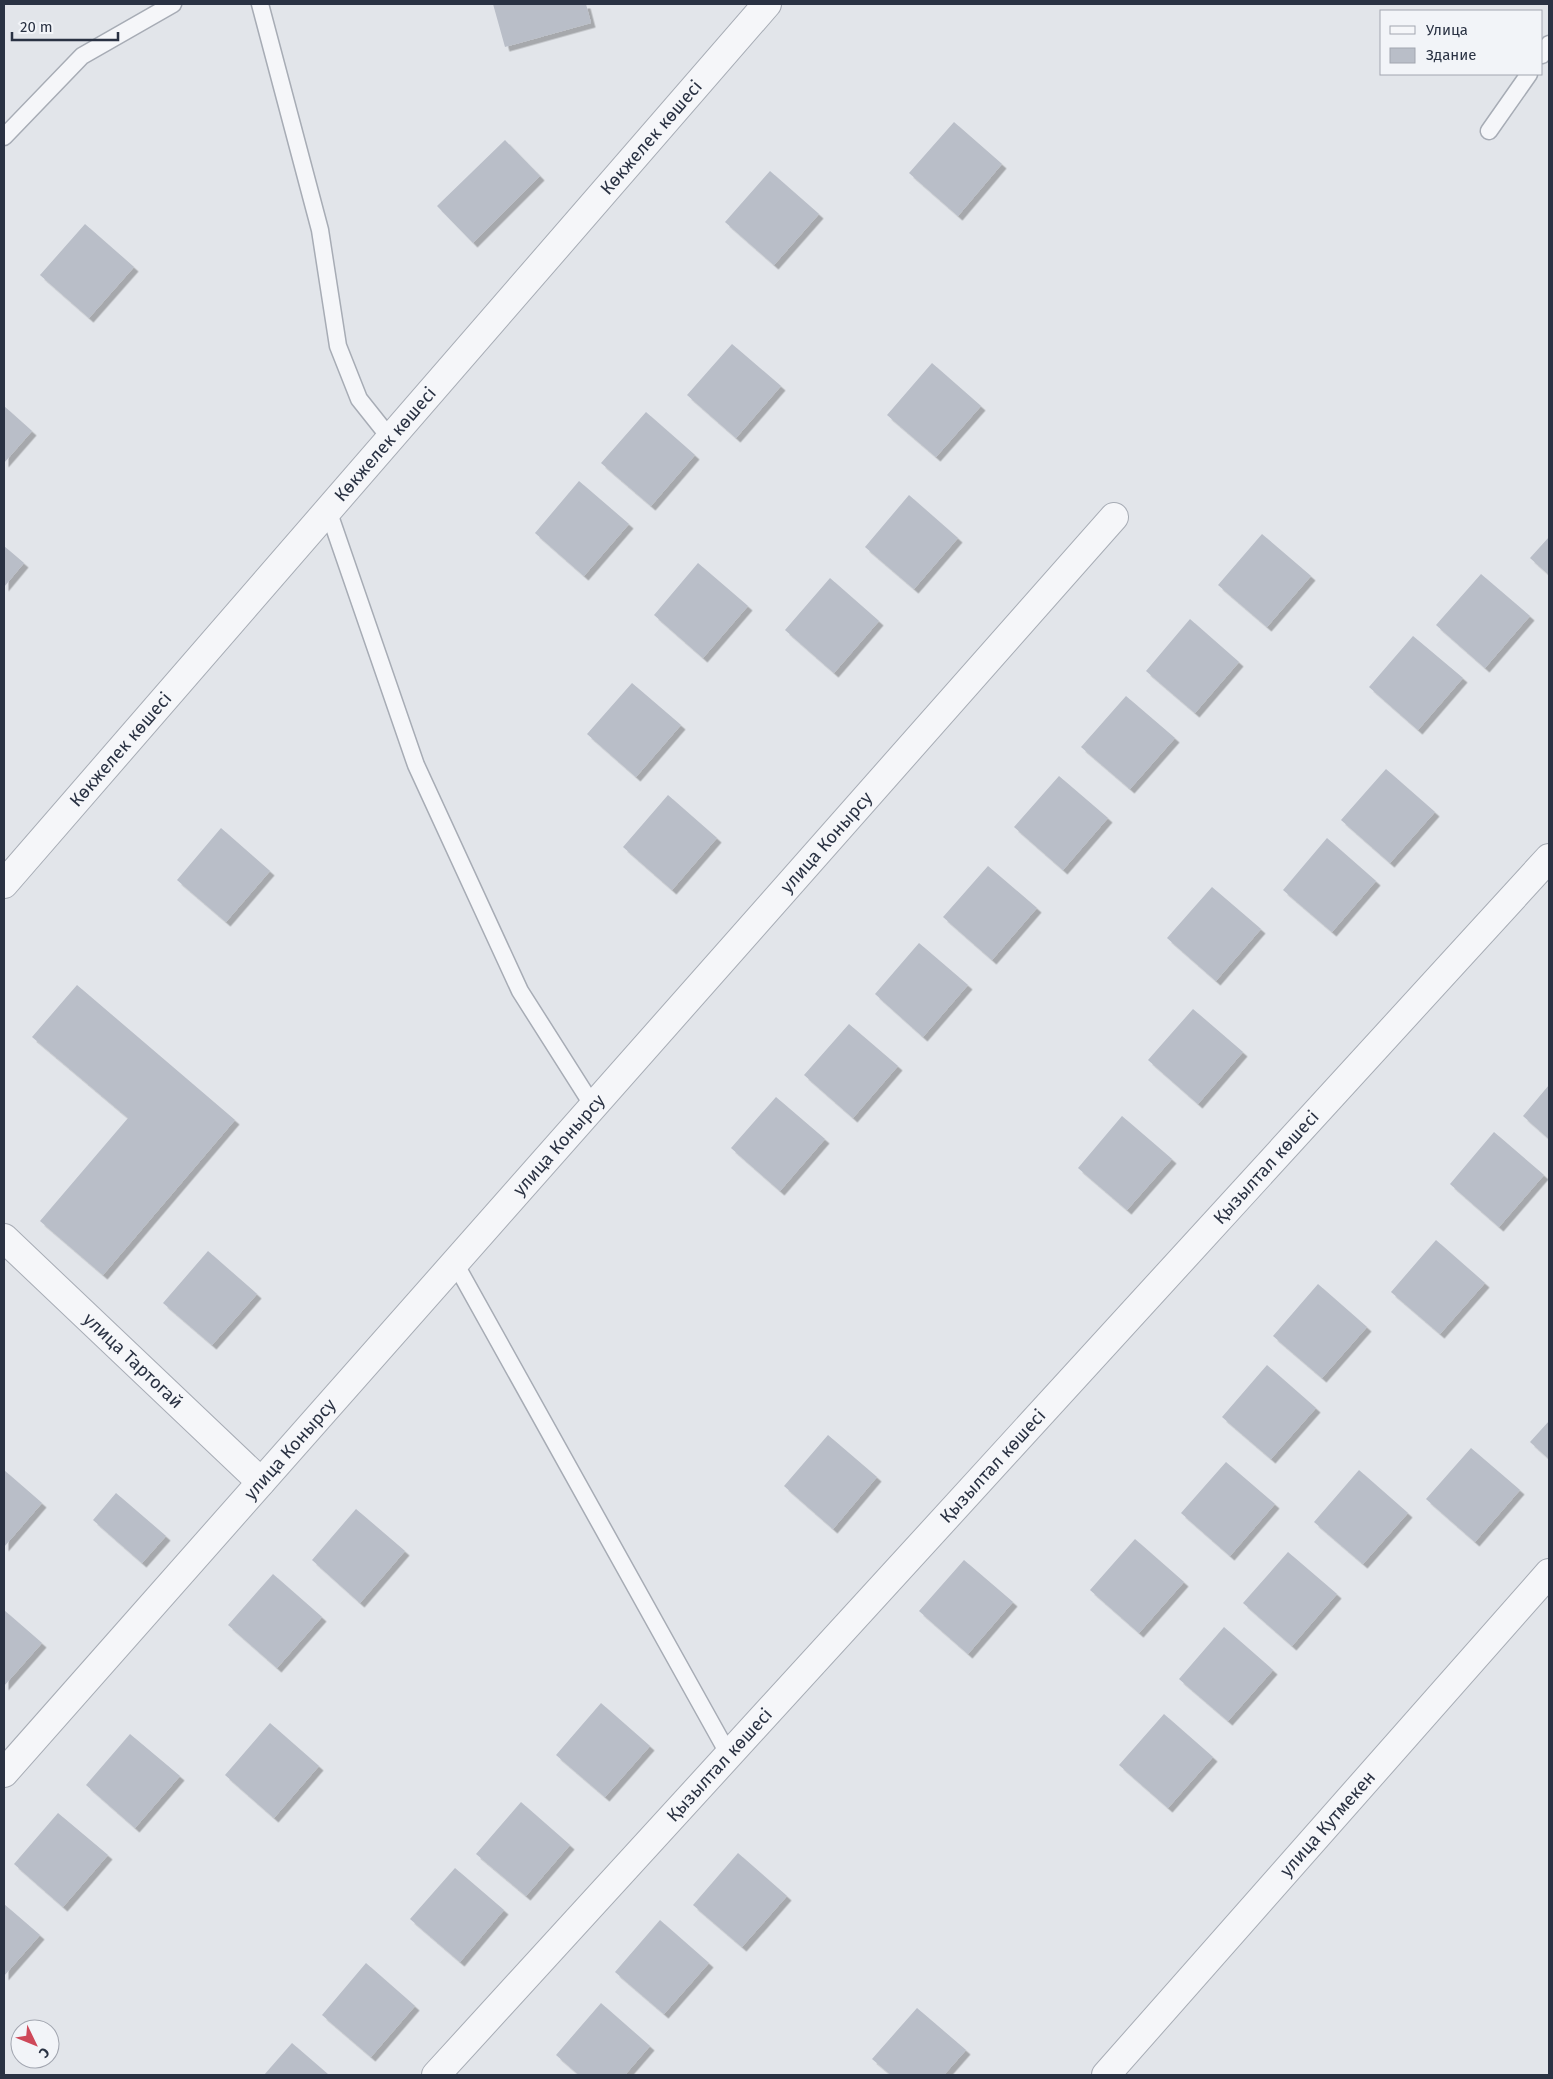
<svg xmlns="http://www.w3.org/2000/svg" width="1553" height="2079" font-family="'Fira Sans',sans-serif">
  <defs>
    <filter id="shadow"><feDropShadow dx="4.5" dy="4.5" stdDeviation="0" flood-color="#0004"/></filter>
  </defs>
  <rect width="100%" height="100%" fill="#e2e5ea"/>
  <!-- building -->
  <path fill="#b9bec8" filter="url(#shadow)" d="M 493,4 L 586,4 L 591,23 L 505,47 Z
    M 954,122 L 1002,164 L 958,216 L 909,173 Z
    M 505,140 L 540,176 L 473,243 L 437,206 Z
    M 770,171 L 819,214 L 774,265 L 725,222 Z
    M 85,224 L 134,267 L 89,318 L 40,275 Z
    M 732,344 L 781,386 L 736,438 L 687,395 Z
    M 932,363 L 981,406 L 936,457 L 887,415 Z
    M 4,406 L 32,431 L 4,463 Z
    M 646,412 L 695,455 L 651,506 L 601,463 Z
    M 579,481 L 629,524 L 584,576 L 535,533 Z
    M 909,495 L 958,538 L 914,589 L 865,547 Z
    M 1262,534 L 1311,576 L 1267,627 L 1218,585 Z
    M 1549,537 L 1549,575 L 1530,558 Z
    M 4,546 L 24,563 L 4,587 Z
    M 698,563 L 748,606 L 703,658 L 654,615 Z
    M 1481,574 L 1530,616 L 1485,668 L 1436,625 Z
    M 830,578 L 879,621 L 834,673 L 785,630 Z
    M 1190,619 L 1239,662 L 1195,713 L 1146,671 Z
    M 1413,636 L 1463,678 L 1418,730 L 1369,687 Z
    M 632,683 L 681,725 L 636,777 L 587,734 Z
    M 1126,696 L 1175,738 L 1130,789 L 1081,747 Z
    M 1386,769 L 1435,812 L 1390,863 L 1341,820 Z
    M 1059,776 L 1108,818 L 1063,870 L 1014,827 Z
    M 668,795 L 717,838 L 672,890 L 623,847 Z
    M 221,828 L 270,871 L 226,922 L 177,880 Z
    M 1327,838 L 1376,881 L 1332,932 L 1283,890 Z
    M 988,866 L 1037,908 L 992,960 L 943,917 Z
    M 1212,887 L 1261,929 L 1216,981 L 1167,938 Z
    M 919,943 L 968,985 L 923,1037 L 875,994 Z
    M 77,985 L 235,1120 L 103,1275 L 40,1221 L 128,1118 L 32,1037 Z
    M 1193,1009 L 1243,1052 L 1198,1104 L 1148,1060 Z
    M 849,1024 L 898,1066 L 853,1118 L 804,1075 Z
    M 1549,1085 L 1549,1139 L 1523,1116 Z
    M 776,1097 L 825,1139 L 780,1191 L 731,1148 Z
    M 1122,1116 L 1172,1159 L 1127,1210 L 1078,1168 Z
    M 1494,1132 L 1544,1175 L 1499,1227 L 1450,1184 Z
    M 1436,1240 L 1485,1283 L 1440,1334 L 1391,1292 Z
    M 208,1251 L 257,1294 L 212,1345 L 163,1303 Z
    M 1318,1284 L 1367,1327 L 1322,1378 L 1273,1336 Z
    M 1267,1365 L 1316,1408 L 1271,1459 L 1222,1417 Z
    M 1549,1421 L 1549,1459 L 1530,1442 Z
    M 828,1435 L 877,1477 L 833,1529 L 784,1486 Z
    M 1471,1448 L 1520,1490 L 1475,1542 L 1426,1499 Z
    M 1226,1462 L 1275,1504 L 1230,1556 L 1181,1513 Z
    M 4,1470 L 42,1503 L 4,1547 Z
    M 1359,1470 L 1408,1513 L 1363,1564 L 1314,1522 Z
    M 116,1493 L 166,1536 L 142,1563 L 93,1520 Z
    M 356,1509 L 405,1551 L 360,1603 L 312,1560 Z
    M 1135,1539 L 1184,1582 L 1139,1633 L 1090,1590 Z
    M 1288,1552 L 1337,1594 L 1292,1646 L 1243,1603 Z
    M 964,1560 L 1013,1602 L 968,1654 L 919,1611 Z
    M 273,1574 L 322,1617 L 277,1668 L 228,1625 Z
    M 4,1610 L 42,1643 L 4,1686 Z
    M 1224,1627 L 1273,1670 L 1228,1721 L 1179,1679 Z
    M 601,1703 L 650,1746 L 605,1797 L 556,1755 Z
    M 1164,1714 L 1213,1757 L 1168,1808 L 1119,1765 Z
    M 270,1723 L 319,1766 L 274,1818 L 225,1775 Z
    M 130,1734 L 180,1776 L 135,1828 L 86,1785 Z
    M 521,1802 L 570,1845 L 526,1896 L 476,1854 Z
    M 58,1813 L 108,1855 L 63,1907 L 14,1864 Z
    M 738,1853 L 787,1896 L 742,1947 L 693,1905 Z
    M 455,1868 L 504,1910 L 460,1962 L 410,1919 Z
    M 4,1904 L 40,1935 L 4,1976 Z
    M 660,1920 L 709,1963 L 664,2014 L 615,1972 Z
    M 366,1963 L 415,2006 L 371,2057 L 322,2015 Z
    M 601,2003 L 650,2046 L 625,2075 L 579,2075 L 556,2055 Z
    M 917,2008 L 966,2050 L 944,2075 L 891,2075 L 872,2059 Z
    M 292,2043 L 329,2075 L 264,2075 Z"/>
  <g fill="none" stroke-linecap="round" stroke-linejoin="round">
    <defs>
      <path id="lane" d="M 260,4 L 320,230 L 338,346 L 359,399 L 390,438
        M 1542,55 L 1549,44
        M 1489,131 L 1529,74
        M 4,137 L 82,56 L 173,4
        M 328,510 L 416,765 L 520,991 L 593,1106
        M 455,1263 L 729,1755"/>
      <g id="street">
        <path id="s1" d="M 4,884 L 767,4"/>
        <path id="s2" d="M 4,1238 L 261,1482"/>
        <path id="s3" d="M 4,1773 L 1114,517"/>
        <path id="s4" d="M 436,2075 L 1549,858"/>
        <path id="s5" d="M 1106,2075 L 1549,1573"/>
      </g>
    </defs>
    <!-- lane casing -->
    <use href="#lane" stroke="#a7acb5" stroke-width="19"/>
    <!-- street casing -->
    <use href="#street" stroke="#a7acb5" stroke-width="30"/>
    <!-- lane -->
    <use href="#lane" stroke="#f5f6f9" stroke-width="16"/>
    <!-- street -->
    <use href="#street" stroke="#f5f6f9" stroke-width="28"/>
  </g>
  <g text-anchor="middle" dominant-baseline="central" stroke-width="4.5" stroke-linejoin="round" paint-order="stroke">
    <!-- street labels -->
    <g font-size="18" fill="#2a3243" stroke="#f2f4f8">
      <text stroke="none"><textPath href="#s1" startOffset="988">Көкжелек көшесі</textPath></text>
      <text stroke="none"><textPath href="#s1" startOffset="582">Көкжелек көшесі</textPath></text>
      <text stroke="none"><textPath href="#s1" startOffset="178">Көкжелек көшесі</textPath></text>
      <text stroke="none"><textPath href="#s3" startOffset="1242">улица Конырсу</textPath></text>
      <text stroke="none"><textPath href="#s3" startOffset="838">улица Конырсу</textPath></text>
      <text stroke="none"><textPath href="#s4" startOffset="1230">Қызылтал көшесі</textPath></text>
      <text stroke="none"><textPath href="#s2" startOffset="178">улица Тартогай</textPath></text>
      <text stroke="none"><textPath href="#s3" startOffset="432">улица Конырсу</textPath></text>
      <text stroke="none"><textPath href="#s4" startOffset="825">Қызылтал көшесі</textPath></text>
      <text stroke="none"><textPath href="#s4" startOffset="420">Қызылтал көшесі</textPath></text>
      <text stroke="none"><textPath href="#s5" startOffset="335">улица Кутмекен</textPath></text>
    </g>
  </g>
  <!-- border -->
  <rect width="1553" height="2079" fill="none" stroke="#2a3243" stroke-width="10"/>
  <!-- legend -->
  <rect x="1380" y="10" width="162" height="65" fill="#f2f4f8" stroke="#a2a6b0"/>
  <rect x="1390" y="26" width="25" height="8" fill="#f5f6f9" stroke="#a2a6b0"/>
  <text x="1426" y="35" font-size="15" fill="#2a3243">Улица</text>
  <rect x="1390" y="48" width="25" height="15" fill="#b9bec8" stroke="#a2a6b0"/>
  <text x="1426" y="60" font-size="15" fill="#2a3243">Здание</text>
  <!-- north arrow -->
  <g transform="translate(35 2044) rotate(133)"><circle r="24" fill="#f2f4f8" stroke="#a2a6b0"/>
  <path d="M0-4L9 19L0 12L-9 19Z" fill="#ce4859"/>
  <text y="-8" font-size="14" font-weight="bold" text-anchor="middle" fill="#2a3243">С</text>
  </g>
  <!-- scale -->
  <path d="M12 32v8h106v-8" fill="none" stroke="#2a3243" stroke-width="2.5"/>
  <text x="20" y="32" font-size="15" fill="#2a3243" stroke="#f2f4f8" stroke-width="4" paint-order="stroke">20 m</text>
</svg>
